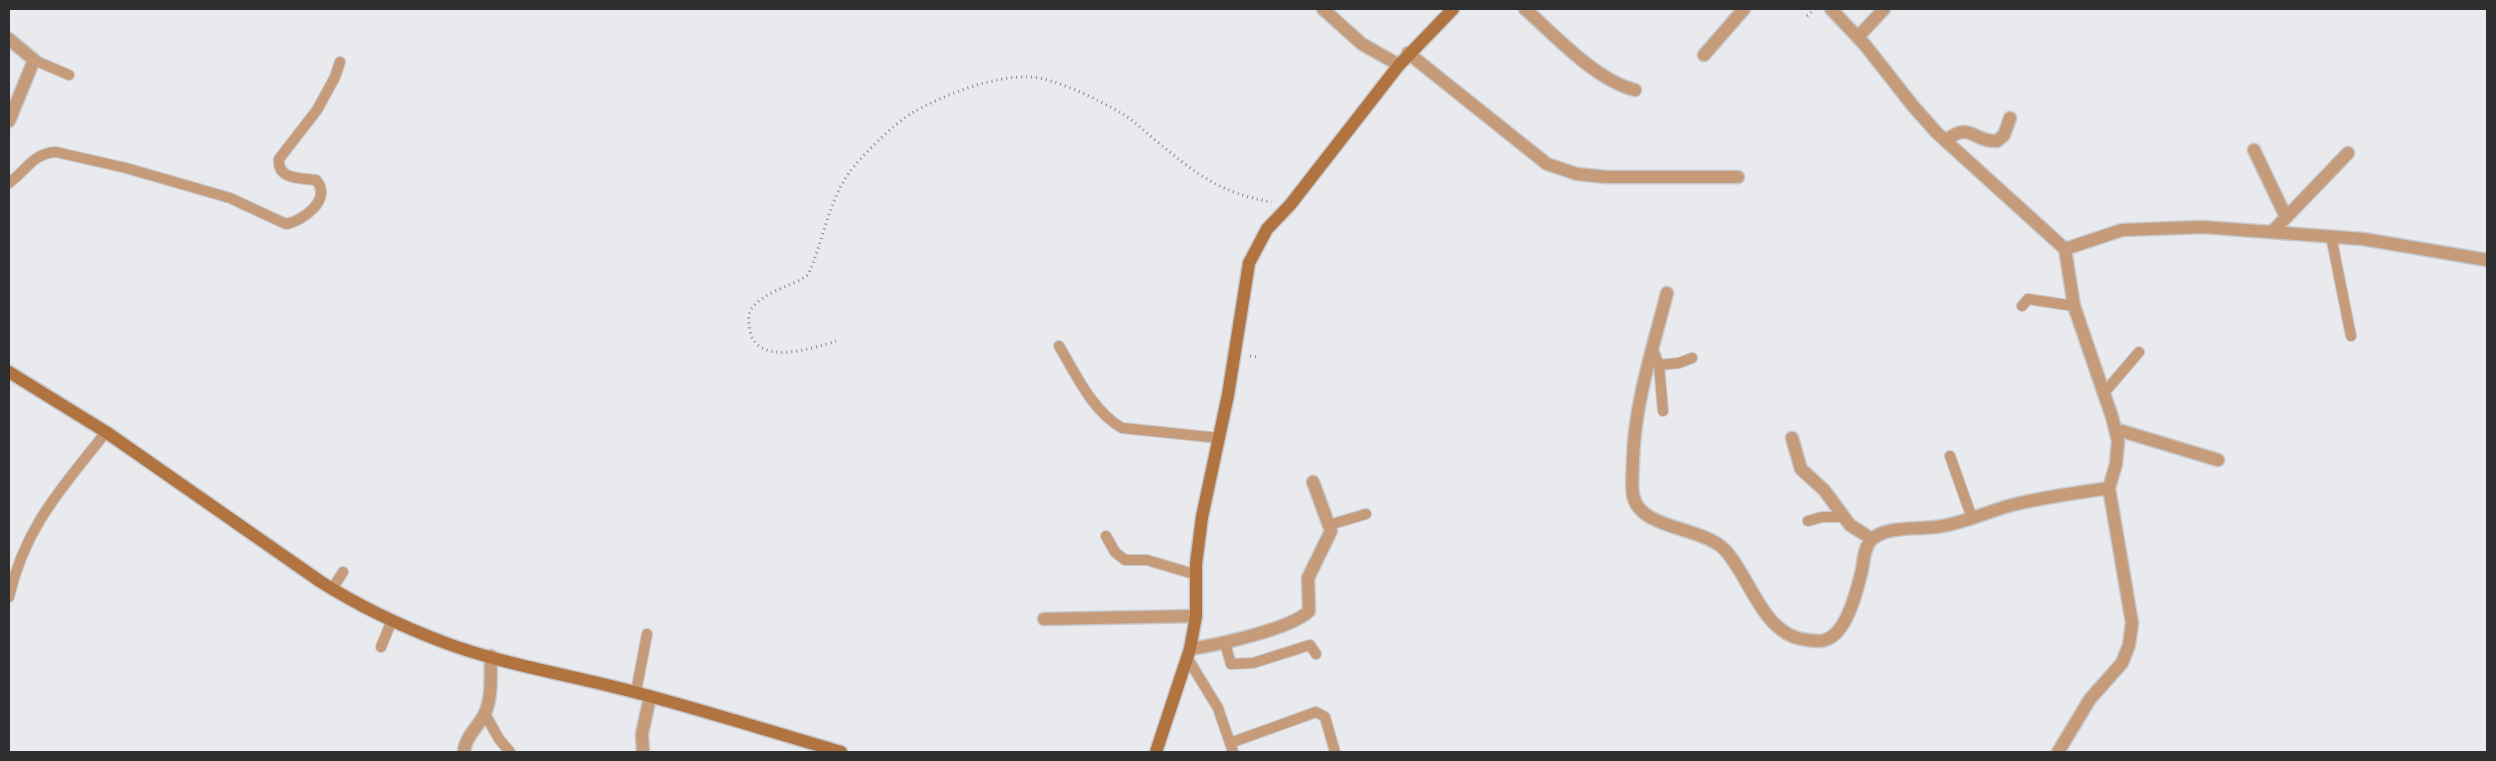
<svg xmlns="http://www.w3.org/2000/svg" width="2496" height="761" font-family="Quicksand,sans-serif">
  <rect width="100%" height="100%" fill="#e8eaee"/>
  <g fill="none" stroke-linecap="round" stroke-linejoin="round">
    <defs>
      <path id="lane" d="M 34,60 L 69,75
        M 9,183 C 26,171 33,153 56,152 L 126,168 L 230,198 L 286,224 C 303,221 333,199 316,180 C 301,178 277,180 279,159 L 317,110 L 335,77 L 340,62
        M 2331,236 L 2351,336
        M 2022,306 L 2028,299 L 2074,306
        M 1059,346 C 1076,374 1092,411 1122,428 L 1219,438
        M 1653,350 L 1659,365 L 1663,411
        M 1659,365 L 1679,363 L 1692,358
        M 2104,393 L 2139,352
        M 1950,456 L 1972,518
        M 1808,521 L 1822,517 L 1842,517
        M 1329,525 L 1366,514
        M 1106,536 L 1115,552 L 1125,560 L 1147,560 L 1197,575
        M 332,589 L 343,572
        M 9,597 C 25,526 63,487 106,432
        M 1225,643 L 1231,664 L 1253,663 L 1310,645 L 1316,654
        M 381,647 L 392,620
        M 1188,659 L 1218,708 L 1233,752
        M 636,692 L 647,634
        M 485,714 L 499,739 L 510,752
        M 1230,743 L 1316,712 L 1325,717 L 1335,752"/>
      <path id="street" d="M 1323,9 L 1362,44 L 1399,65
        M 1525,9 C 1556,36 1595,80 1635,90
        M 1831,9 L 1865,45 L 1913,106 L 1937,133 L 2065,249 L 2122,230 L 2203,227 L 2363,239 L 2487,260
        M 1858,37 L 1884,9
        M 9,39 L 34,60 L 9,121
        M 1408,53 L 1547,164 L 1577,174 L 1606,177 L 1738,177
        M 1704,55 L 1744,9
        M 1946,141 C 1969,120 1975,143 1997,141 L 2004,135 L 2010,118
        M 2254,150 L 2286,217
        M 2273,231 L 2348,153
        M 1667,293 C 1653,348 1635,402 1633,458 C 1633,470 1631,483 1633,495 C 1639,530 1702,526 1725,550 C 1751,578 1763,637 1808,640 C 1814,641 1820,642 1825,640 C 1846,634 1856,594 1861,574 C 1864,563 1863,548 1872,539 C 1887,526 1918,529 1936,527 C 1962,524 1986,512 2012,505 C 2043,497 2077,493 2109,488
        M 2115,429 L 2218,460
        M 1792,438 L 1801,469 L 1824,490 L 1850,525 L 1872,539
        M 1044,619 L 1196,616
        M 1190,649 C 1217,645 1291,629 1309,611 L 1308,578 L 1331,531 L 1313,482
        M 464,752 C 465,737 478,727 484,715 C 493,698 490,674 491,656
        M 643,752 L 642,734 L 650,697
        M 2058,752 L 2090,699 L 2122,663 L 2129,645 L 2132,623 L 2109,488 L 2116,464 L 2118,441 L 2112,417 L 2074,306 L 2065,249"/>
      <path id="secondary" d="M 9,372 L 106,432 L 321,582 C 359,606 401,626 443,642 C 504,665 571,675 634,692 C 703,710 772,732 841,752
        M 1156,752 L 1190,649 L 1196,616 L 1196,564 L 1202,517 L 1228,395 L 1249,263 L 1267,229 L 1290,205 L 1399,65 L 1453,9"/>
    </defs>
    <!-- lane casing -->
    <use href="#lane" stroke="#c6c8cc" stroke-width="12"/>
    <!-- street casing -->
    <use href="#street" stroke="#c6c8cc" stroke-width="15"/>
    <!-- secondary casing -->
    <use href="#secondary" stroke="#c6c8cc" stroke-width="15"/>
    <!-- path -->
    <path stroke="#858689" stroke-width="3" stroke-dasharray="1 4" stroke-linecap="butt" d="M 1807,16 L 1815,9
      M 836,341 C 814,348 758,367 750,331 C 749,323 747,315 752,308 C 765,291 791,287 808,275 C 823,242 828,203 849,173 C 859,158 896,122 912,113 C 943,95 994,75 1030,77 C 1055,78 1099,100 1121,113 C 1133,120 1143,130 1154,139 C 1194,172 1218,193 1272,202
      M 1250,356 L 1257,357"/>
    <!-- lane -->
    <use href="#lane" stroke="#c69b7a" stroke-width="10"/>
    <!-- street -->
    <use href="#street" stroke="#c69b7a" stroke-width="12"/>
    <!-- secondary -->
    <use href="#secondary" stroke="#b17340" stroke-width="12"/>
  </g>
  <!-- border -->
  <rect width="2496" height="761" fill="none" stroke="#2d2e30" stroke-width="20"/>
</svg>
